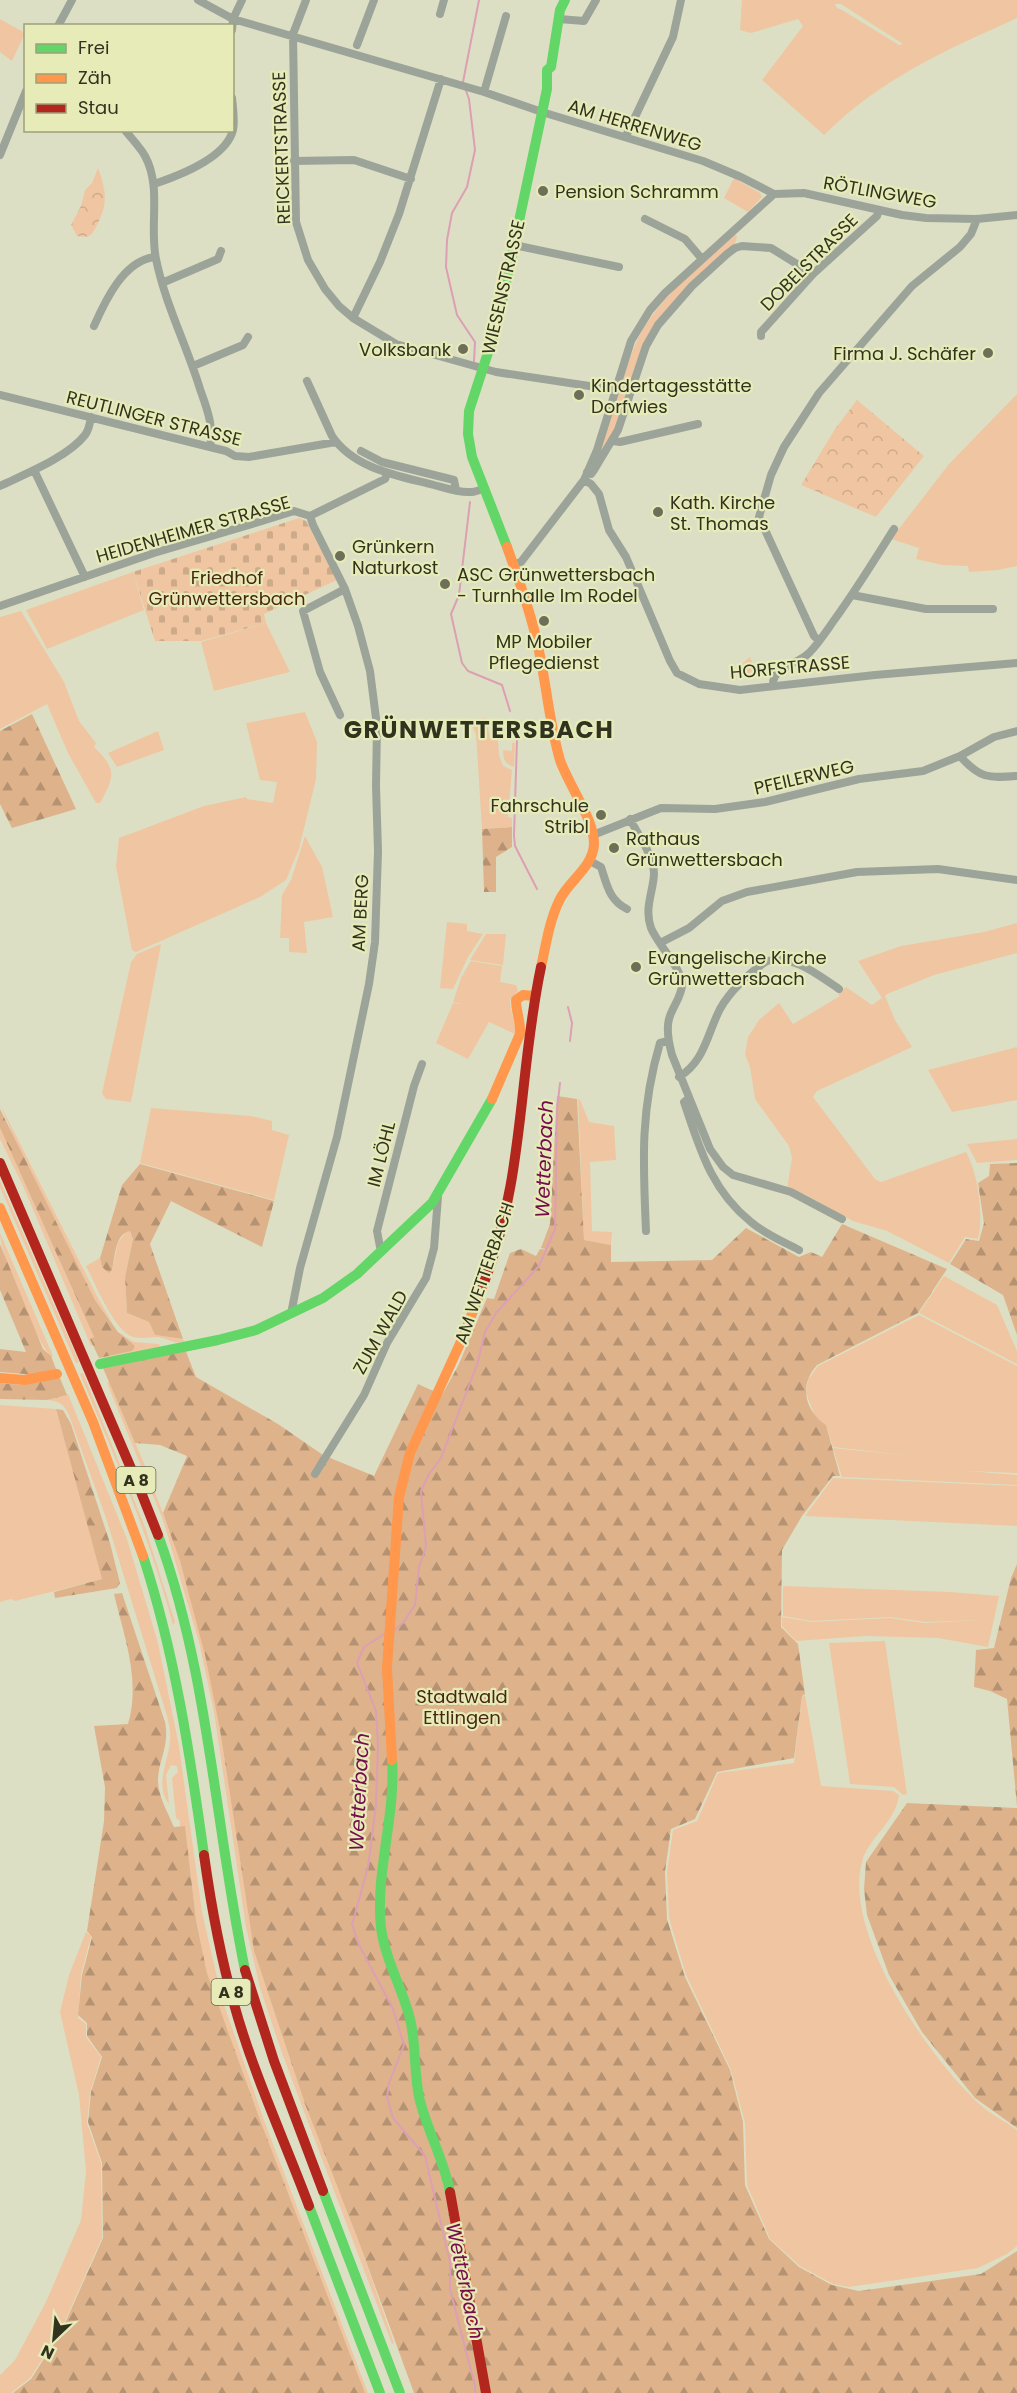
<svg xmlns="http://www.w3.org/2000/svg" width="1017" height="2393" font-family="Poppins,sans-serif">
  <defs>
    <pattern id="forest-firs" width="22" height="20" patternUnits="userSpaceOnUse" patternTransform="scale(1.5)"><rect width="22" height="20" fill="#deb38c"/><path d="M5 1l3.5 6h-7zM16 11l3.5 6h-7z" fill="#b59272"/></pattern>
    <pattern id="cemetery-stones" width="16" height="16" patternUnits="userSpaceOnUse" patternTransform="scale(1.5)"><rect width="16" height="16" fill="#efc6a1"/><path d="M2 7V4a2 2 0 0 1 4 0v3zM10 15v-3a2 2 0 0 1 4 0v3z" fill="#cdab8a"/></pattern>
    <pattern id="park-crowns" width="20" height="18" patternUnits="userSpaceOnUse" patternTransform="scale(1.5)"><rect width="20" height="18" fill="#efc6a1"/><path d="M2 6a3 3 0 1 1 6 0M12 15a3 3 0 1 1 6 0" fill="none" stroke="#cdab8a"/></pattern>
  </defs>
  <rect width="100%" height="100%" fill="#dddfc4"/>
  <!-- green -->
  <path fill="#efc6a1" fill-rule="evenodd" d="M 742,0 L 1017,0 L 1017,18 C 944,51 882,78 824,135 L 762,80 L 803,26 L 798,19 L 751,33 L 740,30 ZM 835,4 L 841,4 L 903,44 L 899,45 L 842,10 L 837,8 Z
    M 0,19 L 25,33 L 12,61 L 0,52 Z
    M 734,178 L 760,193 L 762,197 L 748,212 L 724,198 Z
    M 735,234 L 737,237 L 734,247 L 667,309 L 647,336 L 628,393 L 620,391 C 625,375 629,358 636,343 C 656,299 700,266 735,234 Z
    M 619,393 L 627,396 L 616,430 L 595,463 Z
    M 1017,394 L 1017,566 L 998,570 L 969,572 L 968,566 L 942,565 L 916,559 L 919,548 L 891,539 L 949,464 Z
    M 133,572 L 144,610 L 47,649 L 26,610 Z
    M 21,611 L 64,682 L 79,721 L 96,743 L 94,747 C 117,769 115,776 100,803 L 96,803 L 68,753 L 47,704 L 0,729 L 0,617 Z
    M 266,623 L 290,672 L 214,691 L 201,642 Z
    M 305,712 L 317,742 L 316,779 L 299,849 L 286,880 L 260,897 L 136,952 L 132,950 L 116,866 L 119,838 L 204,806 L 246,797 L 247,799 L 273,803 L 277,782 L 260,780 L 246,723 Z
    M 485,718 L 491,740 L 498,740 L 499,755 L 503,766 L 512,770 L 508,817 L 512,818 L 512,827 L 482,829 L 476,734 L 470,721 Z
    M 158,731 L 164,750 L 117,767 L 108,753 Z
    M 512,743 L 515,743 L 514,767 C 505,764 503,759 503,750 L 512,751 Z
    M 305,836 L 322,867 L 333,917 L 304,922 L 307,953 L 289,952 L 289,938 L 280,938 L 282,895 L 291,880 Z
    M 447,922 L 467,924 L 467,931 L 483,934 L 468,957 L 453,989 L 440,988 Z
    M 1017,923 L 1017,953 L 934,975 L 887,994 L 885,996 L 895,1020 L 912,1047 L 817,1091 L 813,1097 L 875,1179 L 881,1182 L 966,1152 C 978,1173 984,1216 978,1239 L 965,1237 L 949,1263 L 887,1231 L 853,1221 L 806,1195 L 787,1189 L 792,1158 L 789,1146 L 755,1099 L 750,1067 L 745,1054 L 748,1037 L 759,1020 L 779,1003 L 793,1024 L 840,996 L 838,995 L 846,987 L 872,1005 L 882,998 L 858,961 L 901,946 L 984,932 Z
    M 486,934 L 506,934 L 503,965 L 470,960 Z
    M 161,944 L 131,1102 L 106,1099 L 102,1093 L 131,962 L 137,954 Z
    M 471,961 L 502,966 L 500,982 L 516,985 L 518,991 L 510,1000 C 510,1012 516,1022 515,1034 L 489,1022 L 468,1059 L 436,1043 L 453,1003 L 462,1004 L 453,1002 L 462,975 L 466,975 L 463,974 Z
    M 1017,1047 L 1017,1100 L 952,1112 L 928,1070 Z
    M 578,1099 L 580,1100 L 589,1122 L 614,1126 L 616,1160 L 590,1162 L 592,1231 L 612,1232 L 611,1245 L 584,1240 Z
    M 0,1104 L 97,1296 L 114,1326 L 95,1300 L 18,1147 Z
    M 151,1108 L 251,1116 L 272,1121 L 272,1130 L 289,1135 L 274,1200 L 140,1163 Z
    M 0,1128 L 94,1337 L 91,1339 L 93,1345 L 91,1346 L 23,1186 L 0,1139 Z
    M 1017,1139 L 1017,1160 L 977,1163 L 967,1144 Z
    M 0,1181 L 79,1362 L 76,1363 L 0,1187 Z
    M 126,1231 L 130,1231 L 133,1239 L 125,1277 L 127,1313 L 149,1322 L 155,1335 L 183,1339 L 184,1342 C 171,1344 168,1338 157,1337 C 149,1337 141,1339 133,1337 C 114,1331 95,1283 86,1266 L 100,1258 L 102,1267 L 112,1270 L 118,1243 Z
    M 0,1233 L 53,1356 L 51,1357 C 36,1340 0,1255 0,1233 Z
    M 944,1276 L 997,1305 L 1017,1351 L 1017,1364 L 919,1313 Z
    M 919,1315 L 1017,1366 L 1017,1473 L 967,1471 L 1017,1475 L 1017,1485 L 842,1477 L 833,1448 L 912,1456 L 833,1447 L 826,1425 L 815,1416 L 806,1393 L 808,1380 L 818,1366 Z
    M 118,1332 L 134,1342 L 159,1344 L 160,1347 L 118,1357 L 99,1358 L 132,1351 L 133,1344 Z
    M 83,1373 L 145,1527 L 175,1622 L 173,1625 C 150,1538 115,1457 80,1374 Z
    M 109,1382 L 143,1461 L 175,1545 L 201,1633 L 220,1730 L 254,1951 L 305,2104 L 360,2245 L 394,2343 L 392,2344 L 283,2056 L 260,1988 L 246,1927 L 214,1712 L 199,1642 L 163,1520 L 107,1383 Z
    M 68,1394 L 127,1539 L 158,1643 L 179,1746 L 202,1912 L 222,1999 L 265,2123 L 368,2393 L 365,2393 L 262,2125 L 207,1973 L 196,1920 L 185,1827 L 180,1827 L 180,1821 L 176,1818 L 172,1778 L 178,1772 L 177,1766 L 171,1765 L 166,1775 L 169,1804 C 154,1784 169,1761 170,1740 C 171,1732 169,1724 167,1716 L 106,1518 L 69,1415 C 64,1404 59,1401 47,1400 Z
    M 0,1405 L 56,1409 L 103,1579 L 15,1601 L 11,1599 L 0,1602 Z
    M 833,1478 L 1017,1486 L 1017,1526 L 805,1516 Z
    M 783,1586 L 950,1592 L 999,1596 L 988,1647 L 938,1638 L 865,1636 L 796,1641 L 782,1626 L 782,1617 L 812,1622 L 890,1618 L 924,1623 L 985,1620 L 925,1622 L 890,1617 L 812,1621 L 783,1616 Z
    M 885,1641 L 907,1794 L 903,1795 L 894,1787 L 850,1784 L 829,1643 Z
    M 805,1695 L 821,1786 L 893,1791 L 899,1795 C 896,1822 868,1838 862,1862 C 843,1932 925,2051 973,2098 C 985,2111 1003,2120 1017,2130 L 1017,2246 L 1007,2254 L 978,2268 L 849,2287 L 833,2284 L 800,2266 L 770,2239 L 747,2185 L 745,2123 L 731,2070 L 686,1975 L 669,1918 L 667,1872 L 673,1830 L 697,1821 L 718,1773 L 794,1763 L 802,1697 Z
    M 86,1932 L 91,1936 L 81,1975 L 78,2018 L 86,2024 L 86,2037 L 101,2057 L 90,2093 L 87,2123 L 101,2163 L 102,2238 L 60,2332 L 30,2378 L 11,2393 L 0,2393 L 0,2375 L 15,2360 L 46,2302 L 81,2220 L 86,2171 L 79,2095 L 60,2012 L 69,1975 Z"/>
  <!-- forest -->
  <path fill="url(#forest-firs)" d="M 32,714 L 76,809 L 12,828 L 0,804 L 0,731 Z
    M 512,827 L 512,847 L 496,857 L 496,892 L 484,892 L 482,829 Z
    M 557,1096 L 577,1099 L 584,1240 L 611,1245 L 611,1262 L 712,1260 L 746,1228 L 799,1257 L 811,1252 L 822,1257 L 842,1224 L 947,1269 L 918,1313 L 817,1365 C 799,1385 804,1410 826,1425 L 840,1476 L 833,1476 L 802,1516 L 782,1550 L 781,1627 L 798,1644 L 805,1694 L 802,1696 L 794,1758 L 717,1772 L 695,1819 L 671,1829 L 665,1872 L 667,1919 L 685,1977 L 730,2070 L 743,2122 L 745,2185 L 769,2239 L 799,2267 L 832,2285 L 859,2291 L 981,2274 L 1017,2251 L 1017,2393 L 414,2393 L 360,2245 L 305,2104 L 254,1951 L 220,1730 L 205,1655 L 180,1561 L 163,1513 L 187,1456 L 160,1445 L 135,1443 L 103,1368 L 185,1349 L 196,1377 L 278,1424 L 323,1455 L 374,1476 L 418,1384 L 442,1395 L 458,1366 L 487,1298 L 494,1299 L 510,1253 L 521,1249 L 536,1256 L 540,1249 L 550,1250 L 541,1248 L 550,1224 Z
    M 0,1109 L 95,1300 L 118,1332 L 133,1344 L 135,1347 L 132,1351 L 99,1358 L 90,1339 L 94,1337 L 0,1128 Z
    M 1017,1163 L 1017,1335 L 1003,1295 L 950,1264 L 966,1239 L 979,1241 L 984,1223 L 978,1183 L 989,1176 L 990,1164 Z
    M 140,1164 L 274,1201 L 262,1247 L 171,1201 L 150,1244 L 183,1339 L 155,1335 L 149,1322 L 127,1313 L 125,1277 L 133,1239 L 130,1231 C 115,1233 115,1258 112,1270 L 109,1273 L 102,1267 L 100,1258 L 122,1185 Z
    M 0,1244 L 43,1349 L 51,1356 L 56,1369 L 36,1375 L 0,1372 L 0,1349 L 26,1352 L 0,1290 Z
    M 60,1378 L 67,1395 L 47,1400 L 0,1399 L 0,1383 L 22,1385 Z
    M 56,1409 L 63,1410 L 71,1424 L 110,1543 L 120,1583 L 117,1588 L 55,1598 L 54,1592 L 102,1579 Z
    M 1017,1564 L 1017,1806 L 1007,1699 L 990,1691 L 974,1687 L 976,1650 L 994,1648 L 1011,1578 Z
    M 122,1593 L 165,1722 C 170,1747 158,1759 158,1782 C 159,1798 168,1813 174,1827 L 185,1826 L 196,1920 L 207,1973 L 262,2125 L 365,2393 L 13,2393 L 31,2379 L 61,2332 L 103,2238 L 102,2163 L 88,2122 L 91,2092 L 102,2057 L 87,2036 L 87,2023 L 78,2015 L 82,1975 L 92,1937 L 87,1931 L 104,1821 L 105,1787 L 94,1726 L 128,1724 C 141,1681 124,1636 114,1594 Z
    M 907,1803 L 1017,1808 L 1017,2128 L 975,2098 L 922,2032 L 889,1975 L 867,1915 L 864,1889 L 866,1862 Z"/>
  <!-- cemetery -->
  <path fill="url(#cemetery-stones)" d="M 299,518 L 306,521 L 337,580 L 264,614 L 266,623 L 201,641 L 155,641 L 133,572 Z"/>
  <!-- park -->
  <path fill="url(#park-crowns)" d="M 98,168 C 107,192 108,205 96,227 C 91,237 88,238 77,236 L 71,225 L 81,206 L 85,190 L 92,183 Z
    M 857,400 L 924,456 L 876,517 L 801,485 L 835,429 Z
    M 750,657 L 755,669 L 750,673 L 738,674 L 734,671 Z"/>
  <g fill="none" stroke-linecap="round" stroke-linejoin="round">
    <!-- stream -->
    <path stroke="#dc9fb4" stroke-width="2" d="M 463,82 L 479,0
      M 465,88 L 469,99 L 475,150 L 467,187 L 452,213 L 447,240 L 446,267 L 457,315 L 475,342 L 474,361
      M 470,502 L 459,595 L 451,614 L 462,663 L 468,671 L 502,685 L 510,711
      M 517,739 L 514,836 L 515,846 L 537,889
      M 568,1007 L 572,1023 L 570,1041
      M 394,1630 L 403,1623 L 415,1605 L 419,1567 L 426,1547 L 421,1491 L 429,1474 L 441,1458 L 477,1365 L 485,1332 L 496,1313 L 539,1266 L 555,1229 L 557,1110 L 560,1083
      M 386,1633 L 364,1647 L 357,1663 L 376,1711 L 378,1745 L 376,1805 L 368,1867 L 352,1925 L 359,1945 L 393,2009 L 404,2045 L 389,2083 L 387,2097 L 393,2118 L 425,2156 L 450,2262 L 450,2289 L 475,2386 L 475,2393"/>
    <!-- street -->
    <path stroke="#9ca49a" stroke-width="8" d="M 198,0 L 233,19 L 484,92 L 542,112 L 703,161 L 741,177 L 774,194 L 804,193 L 902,215 L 926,218 L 977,219 L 1017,215
      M 306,0 L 293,34 L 296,222 L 308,260 L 325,289 L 339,306 L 353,318 L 396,344 L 496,372 L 616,390
      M 440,14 L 444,0
      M 559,19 L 584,21 L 596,0
      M 58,26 L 72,0
      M 232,30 L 233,19 L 242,0
      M 357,45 L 374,0
      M 484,92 L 506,16
      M 125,130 C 131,138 140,147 145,156 C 162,187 149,226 156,259 C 165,304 187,346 200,389 C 207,409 214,426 210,447
      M 626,136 L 673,37 L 681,0
      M 0,155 L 26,91
      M 294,161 L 354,160 L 411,179
      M 154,184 C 178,176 226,158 233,130 C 235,120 233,108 232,98
      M 645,219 L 685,239 L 702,259
      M 514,245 L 619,267
      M 162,283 L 218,259 L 221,251
      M 353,318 L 380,262 L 399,214 L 441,79
      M 94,326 C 105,301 124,260 155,257
      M 761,336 L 761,332 L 813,274 L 877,216 L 879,210
      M 193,366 L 243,345 L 248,337
      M 307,381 L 332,436 C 354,469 399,476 434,485 C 445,488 459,493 471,492 C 475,492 480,490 484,488
      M 0,395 L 226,451 L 235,456 L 249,457 L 336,442
      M 613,441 L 620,442 L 698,424
      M 361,451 L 382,462 L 454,480 L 456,490
      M 34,470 L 85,577
      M 587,472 L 591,474 L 594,470 L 618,430 L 646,346 L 658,325 L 692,286 L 727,254 L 735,248 L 742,246 L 771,248 L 813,274
      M 584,480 L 591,484 L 599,494 L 609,530 L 626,557 L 670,661 L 677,673 L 699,684 L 740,690 L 875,675 L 1017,663
      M 0,486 C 25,474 68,457 85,435 C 89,430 90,423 91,417
      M 514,564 L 521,562 L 584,480 L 597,450 L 631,341 L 650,310 L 665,293 L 774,194
      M 852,595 L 926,609 L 993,609
      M 0,606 L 154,553 L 262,521 L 294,511 L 310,516 L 385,479 L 387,474
      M 819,641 L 814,636 L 759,517 L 771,475 L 784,447 L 819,393 L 912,286 L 960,247 L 971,234 L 977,219
      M 773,685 C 772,667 799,664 809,653 C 819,643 827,630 835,619 C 856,590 875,559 894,529
      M 340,715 L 320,672 L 303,611 L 345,589
      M 960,756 C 980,779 989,778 1017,776
      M 630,819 C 638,835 654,856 654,874 C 653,893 644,908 651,928 C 658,945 681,967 682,984 C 682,997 672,1007 669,1019 C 666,1030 669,1044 672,1055 L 710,1149 L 723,1167 L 733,1175 L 791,1192 L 842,1219
      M 593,835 L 661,808 L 715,809 L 765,802 L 859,779 L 923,771 L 960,756 L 994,737 L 1017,731
      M 590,861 L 601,867 C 607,885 609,900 627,909
      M 660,943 L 689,928 L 722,901 L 747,892 L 857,872 L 938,869 L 1017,880
      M 679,1077 C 705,1061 707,1034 720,1009 C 730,991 750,972 767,961 C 793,954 818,975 839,989
      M 689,1098 L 684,1102 C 700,1149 711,1190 751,1222 C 765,1234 784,1242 799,1250
      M 646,1231 C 643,1163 640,1110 660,1043 L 668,1041
      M 381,1252 L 377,1231 L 414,1086 L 422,1064
      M 291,1314 L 300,1268 L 337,1137 L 369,984 L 375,942 L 378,851 L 376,786 L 377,726 L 370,671 L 358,626 L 345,589 L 313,525 L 310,516
      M 315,1474 L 364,1395 L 387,1343 L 426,1278 L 434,1248 L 438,1197"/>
    <!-- fast -->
    <path stroke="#63d668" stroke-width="10" d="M 507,547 L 472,457 L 468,434 L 469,411 L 497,325 L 547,89 L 547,70 L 551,67 L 560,10 L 565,0
      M 100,1364 L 218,1340 L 256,1330 L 323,1298 L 357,1274 L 432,1203 L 492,1099
      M 158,1535 C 209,1674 215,1826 245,1970
      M 143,1556 C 175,1654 190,1754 204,1855
      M 392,1760 C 396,1816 375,1872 381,1928 C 385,1958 401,1986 409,2015 C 417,2042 413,2073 420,2101 C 428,2132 444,2160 450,2192
      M 323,2191 L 400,2393
      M 309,2206 L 380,2393"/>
    <!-- slow -->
    <path stroke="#ff974d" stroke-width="10" d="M 507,547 C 520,583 533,619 540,656 C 547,690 550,726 560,760 C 568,784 595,821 594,844 C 593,868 568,881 559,901 C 549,922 546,945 541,967
      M 492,1099 L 520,1034 C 521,1022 516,1012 516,1000 L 523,995 L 535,996
      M 0,1208 L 93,1422 L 143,1556
      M 0,1378 L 24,1380 L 57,1374
      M 392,1760 L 387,1668 L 399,1497 L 410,1453 L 463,1337 L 483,1285"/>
    <!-- jam -->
    <path stroke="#b3261e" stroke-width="10" d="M 0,1163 L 139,1487 L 158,1535
      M 483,1285 C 525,1179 518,1075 541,967
      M 204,1855 C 211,1905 220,1955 234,2004 C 253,2073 284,2139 309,2206
      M 245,1970 L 274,2061 L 323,2191
      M 450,2192 L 486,2393"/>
  </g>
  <!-- markers -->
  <g fill="#6d6f59" stroke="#e7ebb8" stroke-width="2">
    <circle cx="543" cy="191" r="6"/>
    <circle cx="463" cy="349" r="6"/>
    <circle cx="988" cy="353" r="6"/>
    <circle cx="579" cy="395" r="6"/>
    <circle cx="658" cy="512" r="6"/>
    <circle cx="340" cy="556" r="6"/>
    <circle cx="445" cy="584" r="6"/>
    <circle cx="544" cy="621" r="6"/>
    <circle cx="601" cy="815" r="6"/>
    <circle cx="614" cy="848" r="6"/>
    <circle cx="636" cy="967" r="6"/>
  </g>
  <g text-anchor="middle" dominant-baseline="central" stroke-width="4.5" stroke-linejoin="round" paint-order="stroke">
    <!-- shield labels -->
    <g fill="#e7ebb8" stroke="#686a4d" stroke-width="1.5">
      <rect x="116.5" y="1467" width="39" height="26" rx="4.5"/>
      <rect x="211.5" y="1979" width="39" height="26" rx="4.5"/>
    </g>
    <g font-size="16" font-weight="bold" fill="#31331f">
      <text x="136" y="1480">A 8</text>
      <text x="231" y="1992">A 8</text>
    </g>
    <!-- street labels -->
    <g font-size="18" fill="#31331f" stroke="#e7ebb8">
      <text transform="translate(635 125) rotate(17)">AM HERRENWEG</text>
      <text transform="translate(281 148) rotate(-92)">REICKERTSTRASSE</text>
      <text transform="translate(880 192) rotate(10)">RÖTLINGWEG</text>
      <text transform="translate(809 262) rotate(-45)">DOBELSTRASSE</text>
      <text transform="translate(503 287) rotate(-77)">WIESENSTRASSE</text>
      <text transform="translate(154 418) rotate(14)">REUTLINGER STRASSE</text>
      <text transform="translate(193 529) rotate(-16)">HEIDENHEIMER STRASSE</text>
      <text transform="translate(790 667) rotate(-5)">HORFSTRASSE</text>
      <text transform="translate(804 777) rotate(-13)">PFEILERWEG</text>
      <text transform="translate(360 913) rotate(-87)">AM BERG</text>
      <text transform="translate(381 1154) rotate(-76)">IM LÖHL</text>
      <text transform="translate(484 1273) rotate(-71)">AM WETTERBACH</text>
      <text transform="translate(380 1332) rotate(-61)">ZUM WALD</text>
    </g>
    <!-- poi labels -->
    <g font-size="18" fill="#31331f" stroke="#e7ebb8" text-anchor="start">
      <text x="555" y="191">Pension Schramm</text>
      <text x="451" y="349" text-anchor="end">Volksbank</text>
      <text x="976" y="353" text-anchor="end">Firma J. Schäfer</text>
      <text x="591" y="385">Kindertagesstätte<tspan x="591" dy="21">Dorfwies</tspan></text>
      <text x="670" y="502">Kath. Kirche<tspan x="670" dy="21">St. Thomas</tspan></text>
      <text x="352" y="546">Grünkern<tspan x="352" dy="21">Naturkost</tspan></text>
      <text x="457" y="574">ASC Grünwettersbach<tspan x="457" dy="21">- Turnhalle Im Rodel</tspan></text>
      <text x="544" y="641" text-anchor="middle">MP Mobiler<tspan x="544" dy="21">Pflegedienst</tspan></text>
      <text x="589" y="805" text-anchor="end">Fahrschule<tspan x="589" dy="21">Stribl</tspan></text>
      <text x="626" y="838">Rathaus<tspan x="626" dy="21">Grünwettersbach</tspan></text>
      <text x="648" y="957">Evangelische Kirche<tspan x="648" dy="21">Grünwettersbach</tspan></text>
    </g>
    <!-- park labels -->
    <g font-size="18" fill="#472712" stroke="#e7ebb8">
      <text x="227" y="577">Friedhof<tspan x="227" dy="21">Grünwettersbach</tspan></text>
      <text x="462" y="1696">Stadtwald<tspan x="462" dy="21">Ettlingen</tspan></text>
    </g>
    <!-- water labels -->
    <g font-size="20" font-style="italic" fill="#750c4b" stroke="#e7ebb8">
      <text transform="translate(544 1159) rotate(-88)">Wetterbach</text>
      <text transform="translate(359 1792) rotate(-87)">Wetterbach</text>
      <text transform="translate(465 2281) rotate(78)">Wetterbach</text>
    </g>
    <!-- district labels -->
    <g font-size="24" font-weight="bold" letter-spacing="1.5" fill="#31331f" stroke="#e7ebb8">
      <text x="479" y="729">GRÜNWETTERSBACH</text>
    </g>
  </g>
  <!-- legend -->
  <rect x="24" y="24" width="210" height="108" fill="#e7ebb8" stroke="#9ea17b" stroke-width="1.5"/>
  <rect x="36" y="44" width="30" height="9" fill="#63d668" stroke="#9ea17b" stroke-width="1.5"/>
  <text x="78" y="54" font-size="18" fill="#31331f">Frei</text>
  <rect x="36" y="74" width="30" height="9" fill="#ff974d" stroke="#9ea17b" stroke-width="1.5"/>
  <text x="78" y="84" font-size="18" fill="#31331f">Zäh</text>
  <rect x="36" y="104" width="30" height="9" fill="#b3261e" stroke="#9ea17b" stroke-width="1.5"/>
  <text x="78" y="114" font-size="18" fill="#31331f">Stau</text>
  <!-- north arrow -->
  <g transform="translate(54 2339) rotate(206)" stroke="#e7ebb8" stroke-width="4.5" paint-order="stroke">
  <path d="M0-4.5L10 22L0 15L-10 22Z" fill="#31331f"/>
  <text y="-9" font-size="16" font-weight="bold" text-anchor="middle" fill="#31331f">N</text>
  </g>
</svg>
